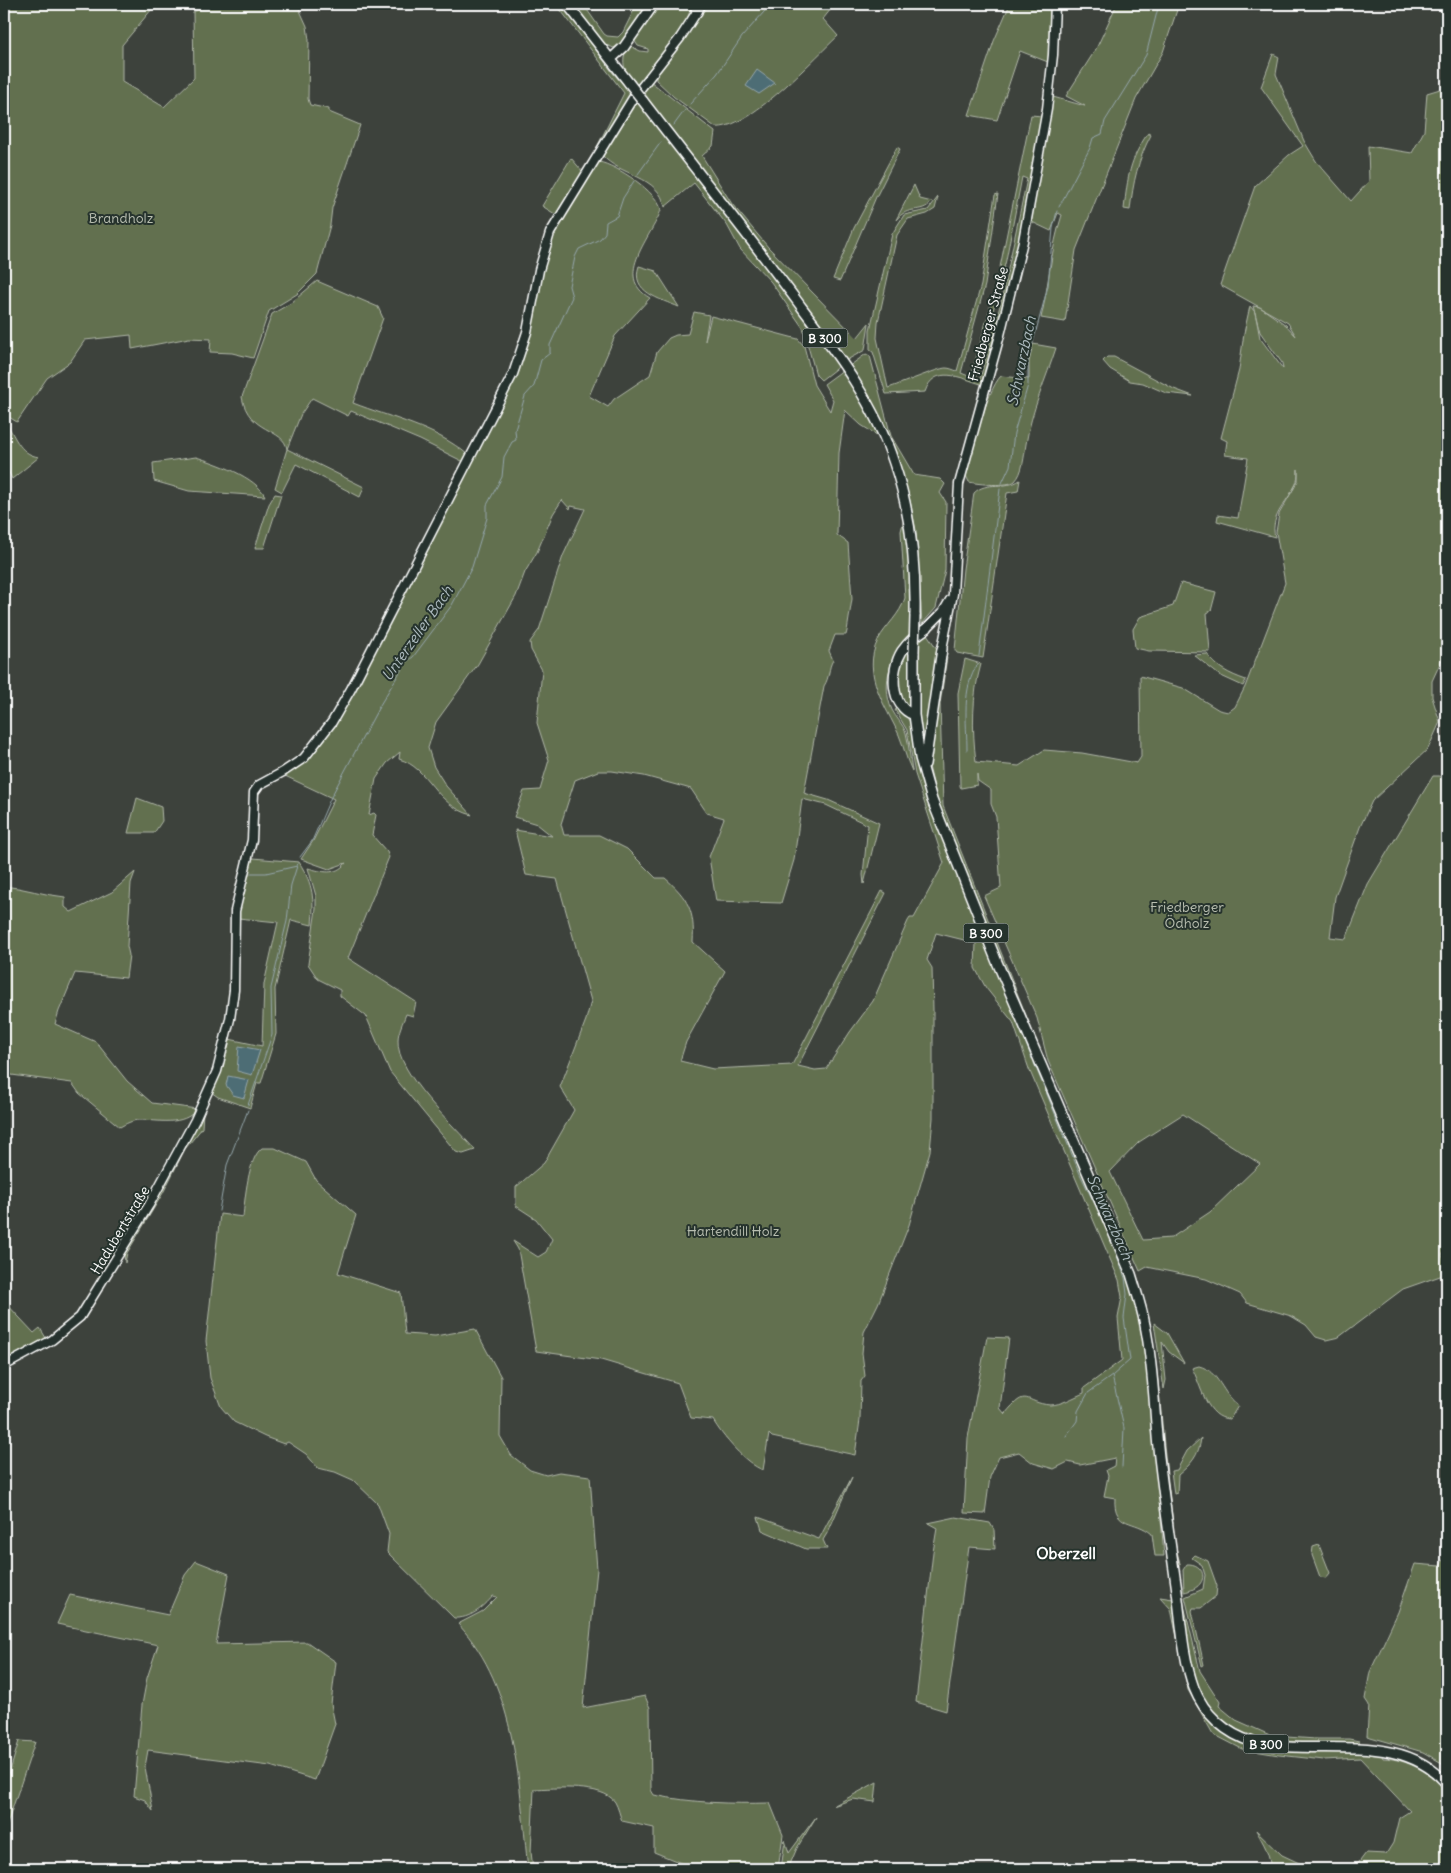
<svg xmlns="http://www.w3.org/2000/svg" width="1451" height="1873" font-family="Delius,sans-serif">
  <rect width="100%" height="100%" fill="#3d423c"/>
  <filter id="ink" filterUnits="userSpaceOnUse"><feTurbulence type="fractalNoise" baseFrequency=".02" numOctaves="2"/><feDisplacementMap in="SourceGraphic" scale="10" xChannelSelector="R" yChannelSelector="G"/><feConvolveMatrix kernelMatrix="1 2 1 2 8 2 1 2 1" color-interpolation-filters="sRGB"/></filter>
  <g filter="url(#ink)">
    <!-- green -->
    <path fill="#626f50" stroke="#b0b7a8" fill-rule="evenodd" d="M 6,4 L 146,4 L 152,9 L 122,45 L 122,82 L 164,107 L 194,78 L 193,12 L 209,4 L 297,4 L 307,26 L 309,40 L 308,99 L 310,105 L 329,109 L 329,112 L 360,125 L 332,208 L 330,225 L 317,274 L 297,294 L 269,311 L 253,358 L 232,353 L 210,352 L 211,339 L 189,338 L 132,349 L 131,335 L 85,340 L 70,362 L 47,378 L 17,422 L 4,414 L 4,9 Z
      M 556,4 L 562,4 L 613,73 L 633,95 L 597,147 L 624,93 Z
      M 571,4 L 583,4 L 604,34 L 607,36 L 618,37 L 623,32 L 637,4 L 652,4 L 631,34 L 614,48 L 603,44 Z
      M 659,4 L 691,4 L 692,6 L 685,24 L 637,88 C 626,73 618,63 629,45 L 640,51 L 648,52 L 648,49 L 638,46 L 634,40 Z
      M 707,4 L 835,4 L 823,19 L 838,36 C 813,59 748,131 715,127 L 674,97 L 656,80 L 656,77 Z
      M 1010,4 L 1050,4 L 1048,62 L 1020,51 L 997,120 L 969,115 L 994,41 Z
      M 1117,4 L 1179,4 L 1163,52 L 1136,99 L 1076,250 L 1065,322 L 1041,318 C 1049,284 1051,248 1062,215 L 1058,213 L 1051,231 L 1032,222 L 1031,219 L 1053,97 L 1085,106 L 1066,96 L 1096,49 Z
      M 1273,54 L 1279,57 L 1276,74 L 1304,141 L 1316,161 L 1351,201 L 1369,181 L 1368,146 L 1412,153 L 1424,131 L 1427,93 L 1440,89 L 1447,95 L 1447,615 L 1443,633 L 1443,657 L 1432,681 L 1432,697 L 1440,722 L 1428,749 L 1372,801 L 1360,827 L 1335,897 L 1330,937 L 1346,939 L 1368,884 L 1433,776 L 1439,776 L 1447,783 L 1447,1248 L 1442,1255 L 1447,1266 L 1443,1275 L 1403,1289 L 1339,1337 L 1326,1340 L 1316,1337 L 1306,1325 L 1291,1316 L 1247,1303 L 1240,1294 L 1206,1279 L 1147,1267 L 1140,1271 L 1048,1061 L 1037,1018 L 984,896 L 1001,888 L 996,817 L 991,804 L 991,790 L 978,781 L 977,774 L 977,785 L 961,788 L 960,786 L 958,693 L 965,659 L 981,664 C 972,696 972,729 976,762 L 1019,766 L 1044,750 L 1082,753 L 1137,763 L 1141,757 L 1140,676 L 1183,688 L 1219,710 L 1228,712 L 1235,707 L 1245,687 L 1285,583 L 1276,532 L 1279,514 L 1298,481 L 1298,469 C 1298,473 1298,478 1297,481 C 1290,501 1269,514 1275,537 L 1217,521 L 1218,515 L 1238,518 L 1248,458 L 1225,455 L 1227,441 L 1221,438 L 1239,370 L 1244,333 L 1250,306 L 1255,312 L 1260,338 L 1283,369 L 1282,363 L 1260,332 L 1253,306 L 1260,307 L 1286,325 L 1296,336 L 1288,323 L 1220,285 L 1255,186 L 1289,155 L 1303,146 L 1261,87 ZM 1183,1114 L 1260,1164 L 1210,1212 L 1171,1238 L 1143,1240 L 1110,1172 L 1139,1142 Z
      M 650,81 L 715,132 L 713,146 L 702,156 L 732,204 L 768,247 L 857,338 L 869,323 L 865,350 L 845,361 L 640,94 Z
      M 636,100 L 777,279 L 839,366 L 821,380 L 816,375 L 803,328 L 771,282 L 740,249 L 727,225 L 694,183 L 665,207 C 659,175 619,176 602,155 Z
      M 1031,115 L 1042,116 L 1015,259 L 981,384 C 961,378 934,364 925,392 L 886,394 L 873,352 L 870,350 L 870,330 L 892,234 L 904,215 L 928,210 L 938,197 L 935,209 L 927,214 L 908,219 L 897,235 L 878,322 L 877,338 L 888,388 C 899,385 938,368 946,368 C 950,368 954,370 957,371 L 981,285 L 995,195 L 998,194 L 985,285 L 961,373 L 971,377 L 997,282 ZM 1022,177 L 1027,179 L 1001,302 L 980,379 L 976,378 L 1006,260 Z
      M 1148,133 L 1151,135 C 1138,159 1133,183 1130,210 L 1124,209 C 1128,176 1129,161 1148,133 Z
      M 897,147 L 900,149 L 876,197 L 840,281 L 833,279 L 854,228 Z
      M 571,158 L 583,172 L 557,214 L 555,214 L 542,206 Z
      M 599,162 C 616,165 658,192 661,210 C 652,237 612,276 650,298 L 615,336 L 589,396 L 608,407 L 614,399 L 650,375 L 657,352 L 669,338 L 676,335 L 688,334 L 694,312 L 709,315 L 705,341 L 711,316 L 798,339 L 804,346 L 814,385 L 830,411 L 833,400 L 824,384 L 843,370 L 869,413 L 880,437 L 861,425 L 845,410 L 839,453 L 837,535 L 848,543 L 852,599 L 847,631 L 846,635 L 835,635 L 829,651 L 833,660 C 828,668 830,677 824,686 L 804,793 L 828,800 L 879,823 L 864,884 L 863,875 L 868,825 L 826,805 L 802,799 L 794,860 L 781,903 L 716,901 L 709,857 L 724,818 L 707,813 L 691,789 L 644,776 L 612,771 L 598,771 L 575,780 L 561,824 L 564,835 L 599,835 L 627,849 L 656,878 L 665,878 C 688,898 695,911 693,942 L 725,971 L 686,1042 L 680,1061 L 713,1069 L 792,1065 L 882,891 L 886,893 L 798,1066 L 815,1070 L 826,1069 L 850,1032 L 873,1001 L 908,921 L 910,918 L 914,918 L 944,863 L 915,774 L 907,730 L 895,710 L 897,709 C 916,724 911,726 915,749 L 1127,1277 L 1141,1326 L 1149,1371 L 1164,1556 L 1155,1556 L 1152,1534 C 1135,1519 1113,1528 1115,1498 L 1104,1496 L 1108,1476 L 1106,1470 L 1114,1466 L 1115,1458 L 1080,1465 L 1068,1462 L 1054,1469 L 1033,1463 L 1019,1452 L 999,1457 L 990,1477 L 985,1514 L 964,1513 L 968,1438 L 987,1337 L 1009,1338 L 1000,1408 L 1005,1414 C 1028,1386 1024,1403 1050,1405 C 1061,1405 1074,1397 1084,1393 L 1084,1388 L 1122,1360 L 1118,1318 L 1122,1297 L 1119,1280 L 1029,1069 L 1013,1022 L 986,988 L 975,968 L 976,943 L 936,933 L 927,960 L 932,968 L 933,1010 L 933,1118 L 930,1151 L 909,1225 L 878,1304 L 864,1332 L 862,1353 L 865,1376 L 861,1381 L 860,1420 L 855,1455 L 772,1437 L 769,1434 L 763,1470 C 746,1464 722,1436 713,1420 L 691,1418 L 678,1383 L 601,1360 L 536,1351 L 518,1249 L 513,1241 L 538,1257 L 546,1252 L 552,1239 L 536,1219 L 516,1206 L 516,1187 L 544,1163 L 574,1110 L 560,1087 L 586,1020 L 591,1001 L 557,879 L 526,875 L 515,830 L 552,836 L 537,824 L 514,817 L 524,791 L 540,790 L 549,760 L 537,723 L 542,670 L 531,650 L 530,642 L 539,630 L 563,556 L 585,509 L 571,506 L 570,509 L 562,500 L 553,514 L 537,552 L 525,572 L 516,596 L 478,664 L 436,722 L 428,748 L 434,767 L 446,786 L 472,815 C 433,804 430,768 399,759 L 400,752 L 387,763 L 376,779 L 369,815 L 374,813 L 376,815 L 372,835 L 387,852 L 389,857 L 348,958 L 416,1002 L 413,1016 L 406,1014 C 403,1022 398,1032 398,1040 C 396,1074 454,1125 475,1150 L 463,1154 L 456,1152 L 390,1072 L 366,1016 L 340,996 L 340,990 L 318,979 L 308,964 L 316,909 L 316,896 L 308,868 C 323,872 335,876 346,863 L 329,869 L 301,859 L 313,841 L 334,799 L 283,775 L 318,746 L 525,348 L 531,332 L 547,253 L 554,235 L 563,217 Z
      M 914,185 L 920,199 L 932,202 C 920,215 909,204 896,220 Z
      M 639,266 L 656,271 L 679,307 C 660,299 630,292 639,266 Z
      M 317,281 L 378,307 L 383,318 L 353,403 C 391,418 437,428 468,455 L 464,462 L 420,440 L 351,411 L 348,416 L 312,398 L 301,414 L 287,449 L 364,487 L 360,497 L 296,464 L 282,492 L 275,488 L 287,449 C 284,428 248,433 242,397 L 272,314 L 291,303 Z
      M 1033,344 L 1056,348 C 1046,379 1031,412 1026,444 C 1024,456 1023,473 1015,481 C 1008,487 978,484 969,482 L 966,476 C 972,453 986,391 1001,376 L 1029,379 L 1029,362 Z
      M 866,354 L 870,356 L 891,436 L 914,475 L 940,479 L 945,484 L 940,493 L 946,502 L 945,570 L 936,608 L 922,624 L 916,530 L 909,496 L 897,460 L 848,367 Z
      M 1107,357 L 1114,357 L 1174,389 L 1193,396 L 1166,393 L 1143,383 L 1130,381 L 1110,369 L 1103,361 Z
      M 4,420 C 15,434 18,454 39,457 L 12,479 L 4,462 Z
      M 196,457 C 216,463 256,477 265,496 L 189,491 L 154,481 L 153,463 Z
      M 1020,480 L 1018,491 L 1007,493 L 983,658 L 957,653 L 955,650 L 963,569 L 974,493 C 987,480 1006,490 1020,480 Z
      M 275,494 L 281,495 L 264,548 L 255,548 L 269,504 Z
      M 904,519 L 912,581 L 911,632 C 892,651 880,683 892,710 C 896,718 903,724 906,733 C 909,745 910,759 912,771 C 906,759 904,747 899,735 C 886,706 861,674 878,640 C 886,625 900,615 905,598 L 901,531 Z
      M 1181,583 L 1216,592 L 1211,611 L 1207,613 L 1210,652 L 1149,651 L 1135,648 L 1133,629 L 1140,617 L 1173,606 Z
      M 925,634 L 927,634 L 939,652 L 923,747 C 914,711 917,675 919,638 Z
      M 911,645 L 911,712 L 896,693 L 900,659 Z
      M 1207,654 C 1217,668 1229,674 1246,680 L 1243,686 L 1219,675 L 1194,655 Z
      M 944,656 L 947,657 L 940,704 L 943,806 L 1037,1043 L 1034,1039 L 940,812 L 927,758 Z
      M 137,798 L 161,807 L 162,821 L 154,833 L 128,833 Z
      M 253,858 L 299,862 C 314,886 314,898 312,925 L 291,920 L 275,989 L 276,1034 L 261,1083 L 257,1083 L 250,1108 L 218,1097 L 211,1092 L 229,1039 L 262,1046 L 264,984 L 278,922 L 238,918 L 244,885 Z
      M 135,872 L 131,883 L 127,946 L 129,955 L 126,978 L 75,973 L 59,1011 L 55,1024 L 96,1042 L 127,1081 L 152,1103 L 197,1109 C 183,1127 158,1120 139,1120 C 133,1120 125,1124 120,1127 L 79,1093 L 72,1083 L 4,1074 L 4,886 C 25,888 44,895 65,897 L 65,907 L 71,912 L 112,892 Z
      M 209,1097 L 203,1112 L 202,1128 L 185,1149 L 163,1193 L 127,1253 L 125,1263 L 124,1254 Z
      M 262,1148 L 275,1148 L 306,1162 L 316,1180 L 356,1215 L 338,1273 L 401,1293 L 405,1334 L 435,1336 L 475,1329 L 501,1377 L 500,1436 L 511,1455 L 530,1470 L 546,1475 L 559,1472 L 590,1476 L 597,1569 L 583,1708 L 645,1696 L 650,1708 L 651,1790 L 654,1795 C 692,1803 731,1804 770,1803 L 783,1835 L 778,1869 L 690,1869 L 691,1867 L 654,1852 L 654,1828 L 622,1821 C 620,1816 618,1807 615,1802 C 603,1784 554,1788 534,1789 L 531,1852 L 533,1869 L 528,1869 C 519,1787 518,1688 458,1624 L 483,1611 L 497,1597 L 493,1596 C 483,1608 470,1619 454,1618 L 387,1552 L 389,1534 L 378,1504 L 353,1480 L 335,1472 L 318,1468 L 306,1454 L 288,1442 L 284,1444 L 265,1437 L 234,1422 L 221,1407 L 210,1378 L 206,1341 L 220,1214 L 243,1217 C 245,1199 248,1158 262,1148 Z
      M 1125,1252 L 1127,1252 C 1154,1314 1158,1379 1164,1445 C 1167,1478 1172,1511 1175,1543 L 1180,1564 L 1174,1544 L 1156,1378 Z
      M 4,1301 L 34,1333 L 40,1328 L 46,1338 L 4,1362 Z
      M 1154,1323 L 1167,1333 L 1184,1363 L 1169,1352 L 1162,1342 L 1166,1380 L 1164,1389 Z
      M 1199,1366 C 1219,1371 1222,1394 1238,1406 L 1230,1419 C 1206,1419 1201,1384 1192,1368 Z
      M 1201,1438 C 1199,1456 1191,1464 1178,1475 L 1177,1493 L 1174,1494 L 1171,1471 L 1177,1470 L 1187,1451 Z
      M 852,1477 L 829,1530 L 823,1540 L 827,1549 L 806,1549 L 762,1530 L 758,1517 L 819,1539 Z
      M 956,1517 L 990,1523 L 994,1530 L 995,1549 L 969,1547 L 946,1711 L 916,1702 L 933,1552 L 937,1528 L 928,1523 Z
      M 1319,1545 L 1330,1573 L 1326,1578 L 1320,1577 L 1312,1555 L 1313,1547 Z
      M 1447,1553 L 1447,1766 L 1423,1752 L 1367,1736 L 1369,1705 L 1365,1699 L 1370,1672 L 1398,1612 L 1415,1564 L 1440,1566 Z
      M 1195,1555 L 1208,1561 L 1217,1586 L 1216,1596 L 1201,1608 L 1193,1608 L 1192,1611 L 1204,1665 L 1202,1666 L 1185,1597 L 1203,1589 L 1205,1575 L 1202,1565 L 1192,1558 Z
      M 196,1561 L 229,1574 L 216,1644 L 307,1642 L 336,1662 L 331,1704 L 335,1724 L 315,1780 L 270,1766 L 148,1750 L 145,1767 L 153,1811 L 145,1800 L 134,1796 L 142,1705 L 147,1678 L 158,1645 L 57,1624 L 70,1595 L 168,1615 L 185,1575 Z
      M 1187,1564 C 1206,1563 1211,1587 1184,1592 L 1183,1570 Z
      M 1160,1597 L 1173,1599 C 1179,1634 1188,1699 1213,1725 C 1223,1735 1236,1740 1250,1744 L 1381,1754 L 1383,1758 C 1407,1759 1432,1773 1447,1792 L 1447,1869 L 1354,1869 L 1366,1853 L 1386,1854 L 1393,1843 L 1399,1818 L 1410,1811 L 1360,1758 L 1324,1760 L 1279,1755 L 1242,1749 L 1213,1734 L 1188,1690 L 1171,1609 Z
      M 1183,1601 L 1200,1671 L 1220,1702 L 1219,1706 L 1236,1720 L 1272,1736 L 1316,1739 L 1349,1739 L 1359,1741 L 1355,1744 C 1284,1742 1215,1754 1192,1669 C 1186,1647 1185,1623 1183,1601 Z
      M 19,1741 L 35,1742 L 4,1833 L 4,1791 Z
      M 877,1782 L 875,1802 L 853,1799 L 833,1806 Z
      M 816,1817 L 797,1848 L 788,1869 L 781,1869 L 785,1840 L 789,1853 Z
      M 1256,1830 L 1282,1855 L 1312,1869 L 1270,1869 C 1271,1854 1263,1843 1256,1830 Z"/>
    <!-- water -->
    <path fill="#4e6d75" stroke="#95a7ac" d="M 757,70 L 775,83 L 759,94 L 746,86 Z
      M 239,1046 L 260,1050 L 252,1075 L 237,1071 Z
      M 228,1076 L 249,1080 L 244,1098 L 233,1095 L 226,1085 Z"/>
    <g fill="none" stroke-linecap="round" stroke-linejoin="round">
      <!-- stream -->
      <path stroke="#95a7ac" stroke-width="1" d="M 4,6 L 5,4
        M 690,104 L 717,74 L 742,37 L 771,4
        M 674,125 L 685,110
        M 638,174 L 661,142
        M 1059,207 L 1090,148 L 1093,138 L 1102,134 L 1105,121 L 1146,55 L 1159,4
        M 1002,483 L 1010,466 L 1014,433 L 1028,385 L 1028,361 L 1048,286 L 1053,228 L 1057,211
        M 979,656 L 1000,489
        M 967,750 C 967,722 961,688 978,664
        M 300,857 L 312,841 L 331,797 L 380,705 L 406,662 L 413,657 L 452,605 L 472,567 L 487,518 L 487,505 L 502,477 L 504,457 L 512,442 L 516,440 L 515,430 L 525,396 L 534,386 L 541,360 L 550,353 L 550,345 L 572,297 L 569,286 L 575,257 L 579,249 L 600,239 L 605,233 L 606,222 L 617,216 L 623,198 L 634,181
        M 251,873 L 266,873 L 297,866
        M 1009,1001 L 1032,1059
        M 1034,1063 L 1080,1174 L 1105,1225
        M 248,1105 L 272,1035 L 271,988 L 287,921 L 291,885 L 298,863
        M 219,1211 L 227,1165 L 248,1110
        M 1108,1231 L 1125,1278 L 1127,1294 L 1124,1318 L 1130,1360 L 1112,1376 L 1124,1428 L 1122,1467
        M 1066,1436 L 1077,1421 L 1078,1411 L 1088,1393 L 1112,1376"/>
      <defs>
        <path id="secondary" d="M 927,628 L 943,612 L 950,600
          M 942,649 L 953,594 L 959,484 L 1000,335 L 1023,241 L 1047,109 L 1053,55 L 1055,4
          M 4,1366 L 52,1340 L 80,1317 L 149,1205 L 195,1120 L 217,1071 L 230,1019 L 234,990 L 235,911 L 252,840 L 254,792 L 259,785 L 283,772 L 304,758 L 332,722 L 351,689 L 513,374 L 527,332 L 539,270 L 550,233 L 633,98 L 680,38 L 702,4"/>
        <path id="primary" d="M 567,4 L 629,83
          M 695,4 L 697,12
          M 611,59 L 624,47 L 654,4
          M 643,101 C 695,169 749,236 800,305 C 837,354 875,404 894,463 C 911,513 916,564 915,616
          M 914,652 L 914,715 L 920,758 L 932,800 L 997,962 L 1131,1274 C 1136,1291 1142,1308 1145,1325 C 1154,1368 1154,1413 1159,1457 C 1164,1499 1170,1542 1176,1584 C 1181,1618 1182,1656 1194,1688 C 1204,1714 1226,1734 1253,1742 C 1315,1758 1400,1728 1447,1784
          M 914,715 C 890,707 890,670 902,651 C 908,642 918,634 927,628
          M 925,764 L 942,649"/>
      </defs>
      <!-- secondary casing -->
      <use href="#secondary" stroke="#fff" stroke-width="11"/>
      <!-- primary casing -->
      <use href="#primary" stroke="#fff" stroke-width="12"/>
      <!-- secondary -->
      <use href="#secondary" stroke="#26332d" stroke-width="8"/>
      <!-- primary -->
      <use href="#primary" stroke="#26332d" stroke-width="9"/>
      <defs>
        <path id="primary-bridge" d="M 629,83 L 643,101
          M 914,652 L 915,616"/>
      </defs>
      <!-- primary-bridge casing -->
      <use href="#primary-bridge" stroke="#fff" stroke-width="12" stroke-linecap="butt"/>
      <!-- primary-bridge -->
      <use href="#primary-bridge" stroke="#26332d" stroke-width="9"/>
    </g>
  </g>
  <g text-anchor="middle" dominant-baseline="central" stroke-width="4" stroke-linejoin="round" paint-order="stroke">
    <!-- shield labels -->
    <g fill="#26332d" stroke="#bec2c0" stroke-width="1">
      <rect x="802.5" y="328.5" width="45" height="19" rx="4"/>
      <rect x="963.5" y="923.5" width="45" height="19" rx="4"/>
      <rect x="1243.5" y="1734.5" width="45" height="19" rx="4"/>
    </g>
    <g font-size="12" font-weight="bold" fill="#fff">
      <text x="825" y="338">B 300</text>
      <text x="986" y="933">B 300</text>
      <text x="1266" y="1744">B 300</text>
    </g>
    <!-- park labels -->
    <g font-size="14" fill="#b8beb0" stroke="#26332d">
      <text x="121" y="218">Brandholz</text>
      <text x="1187" y="907">Friedberger<tspan x="1187" dy="16">Ödholz</tspan></text>
      <text x="733" y="1231">Hartendill Holz</text>
    </g>
    <!-- street labels -->
    <g font-size="14" fill="#fff" stroke="#26332d">
      <text transform="translate(988 324) rotate(-75)">Friedberger Straße</text>
      <text transform="translate(120 1230) rotate(-59)">Hadubertstraße</text>
    </g>
    <!-- water labels -->
    <g font-size="15" font-style="italic" fill="#afbdc1" stroke="#26332d">
      <text transform="translate(1021 361) rotate(-78)">Schwarzbach</text>
      <text transform="translate(417 633) rotate(-55)">Unterzeller Bach</text>
      <text transform="translate(1110 1217) rotate(66)">Schwarzbach</text>
    </g>
    <!-- quarter labels -->
    <g font-size="16" font-weight="bold" fill="#fff" stroke="#26332d">
      <text x="1066" y="1553">Oberzell</text>
    </g>
  </g>
  <!-- margin -->
  <rect width="1451" height="1873" fill="none" stroke="#26332d" stroke-width="20"/>
  <rect x="10" y="10" width="1431" height="1853" fill="none" stroke="#fff" stroke-width="2" filter="url(#ink)"/>
</svg>
